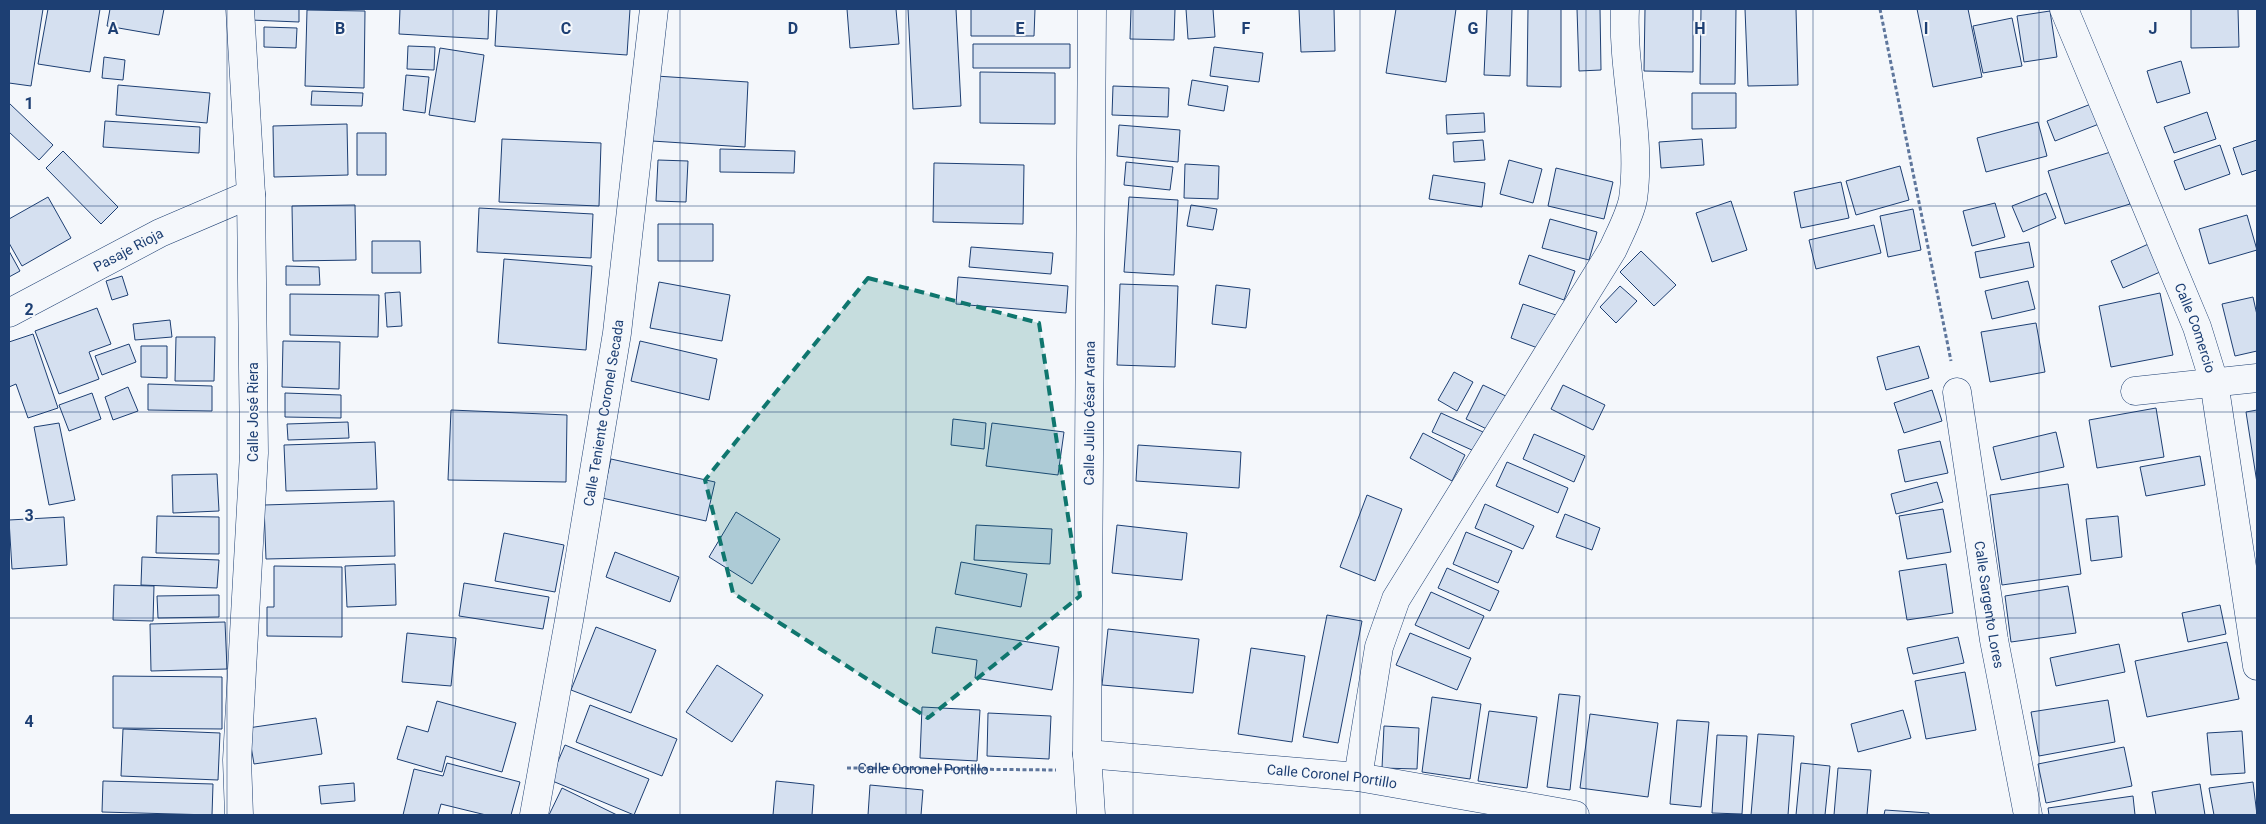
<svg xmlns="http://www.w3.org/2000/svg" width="2266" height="824" font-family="Roboto,sans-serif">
  <rect width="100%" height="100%" fill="#f4f7fb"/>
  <!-- building -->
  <path fill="#d5e0f0" stroke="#1d3f73" d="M 9,9 L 43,9 L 31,86 L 9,83 Z
    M 48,9 L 100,9 L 90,72 L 38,64 Z
    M 110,9 L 164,9 L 159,35 L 107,26 Z
    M 251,9 L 299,9 L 299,22 L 250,20 Z
    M 400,9 L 489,9 L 488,39 L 399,34 Z
    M 497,9 L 630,9 L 627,55 L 495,46 Z
    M 847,9 L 896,9 L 899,44 L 850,48 Z
    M 908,9 L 956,9 L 961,106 L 913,109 Z
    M 971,9 L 1035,9 L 1034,36 L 971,36 Z
    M 1131,9 L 1175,9 L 1174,40 L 1130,39 Z
    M 1186,9 L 1213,9 L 1215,37 L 1188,39 Z
    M 1299,9 L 1334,9 L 1335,51 L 1301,52 Z
    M 1396,9 L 1456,9 L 1446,82 L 1386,73 Z
    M 1487,9 L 1512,9 L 1510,76 L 1484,75 Z
    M 1528,9 L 1561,9 L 1561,87 L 1527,86 Z
    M 1577,9 L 1600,9 L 1601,70 L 1579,71 Z
    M 1645,9 L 1693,9 L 1693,72 L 1644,71 Z
    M 1701,9 L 1736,9 L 1735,84 L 1700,84 Z
    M 1745,9 L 1796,9 L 1798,85 L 1748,86 Z
    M 1917,9 L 1968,9 L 1982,77 L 1933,87 Z
    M 2191,9 L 2238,9 L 2239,47 L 2191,48 Z
    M 307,10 L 365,11 L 364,88 L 305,86 Z
    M 2050,11 L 2057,57 L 2024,62 L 2017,16 Z
    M 2012,18 L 2022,66 L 1983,73 L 1973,26 Z
    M 264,27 L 297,28 L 296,48 L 264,47 Z
    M 973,44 L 1070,44 L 1070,68 L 973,68 Z
    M 408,46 L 435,47 L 434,70 L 407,69 Z
    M 1214,47 L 1263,53 L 1259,82 L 1210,76 Z
    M 440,48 L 484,55 L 475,122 L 429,115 Z
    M 104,57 L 125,60 L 123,80 L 102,78 Z
    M 2181,61 L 2190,93 L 2157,103 L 2147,71 Z
    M 980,72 L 1055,73 L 1055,124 L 980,123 Z
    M 406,75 L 429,77 L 425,113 L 403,110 Z
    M 656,76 L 748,82 L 745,147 L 652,141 Z
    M 1192,80 L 1228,86 L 1224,111 L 1188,105 Z
    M 118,85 L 210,93 L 207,123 L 116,115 Z
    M 1113,86 L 1169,88 L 1168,117 L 1112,115 Z
    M 312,91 L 363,93 L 362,106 L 311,105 Z
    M 1692,93 L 1736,93 L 1736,128 L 1692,129 Z
    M 9,103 L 53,145 L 39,160 L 9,132 Z
    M 2091,104 L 2099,124 L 2055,141 L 2047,121 Z
    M 2207,112 L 2216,139 L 2174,153 L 2164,127 Z
    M 1484,113 L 1485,132 L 1447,134 L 1446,115 Z
    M 105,121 L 200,127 L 199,153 L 103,147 Z
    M 2038,122 L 2047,156 L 1986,172 L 1977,138 Z
    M 347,124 L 348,175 L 274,177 L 273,126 Z
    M 1119,125 L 1180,130 L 1178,162 L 1117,156 Z
    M 357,133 L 386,133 L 386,175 L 357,175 Z
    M 502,139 L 601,143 L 599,206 L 499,202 Z
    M 1702,139 L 1704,165 L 1661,168 L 1659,142 Z
    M 1483,140 L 1485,160 L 1454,162 L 1453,142 Z
    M 2257,140 L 2257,170 L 2242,175 L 2233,148 Z
    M 2220,145 L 2230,174 L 2185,190 L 2174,161 Z
    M 720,149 L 795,151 L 794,173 L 720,172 Z
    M 63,151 L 118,207 L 101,224 L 46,168 Z
    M 2114,151 L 2130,204 L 2065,224 L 2048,171 Z
    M 658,160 L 688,161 L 686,202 L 656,201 Z
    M 1509,160 L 1542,169 L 1533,203 L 1500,194 Z
    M 1126,162 L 1173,167 L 1170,190 L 1124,185 Z
    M 934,163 L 1024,165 L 1023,224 L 933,222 Z
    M 1185,164 L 1219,166 L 1218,199 L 1184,198 Z
    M 1900,166 L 1909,200 L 1856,215 L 1846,181 Z
    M 1556,168 L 1613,182 L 1604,219 L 1548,206 Z
    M 1433,175 L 1485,183 L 1482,207 L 1429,199 Z
    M 1841,182 L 1849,218 L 1801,228 L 1794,192 Z
    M 2046,193 L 2056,218 L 2023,232 L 2012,206 Z
    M 48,197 L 71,238 L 22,266 L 9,243 L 9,219 Z
    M 1129,197 L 1178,200 L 1174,275 L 1124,272 Z
    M 1731,201 L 1747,250 L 1712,262 L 1696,213 Z
    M 1995,203 L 2005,237 L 1972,246 L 1963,211 Z
    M 355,205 L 356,260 L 293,261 L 292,206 Z
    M 1191,205 L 1217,209 L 1213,230 L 1187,226 Z
    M 479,208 L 593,214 L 591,258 L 477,252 Z
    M 1913,209 L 1921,250 L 1888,257 L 1880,216 Z
    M 2247,215 L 2257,250 L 2209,264 L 2199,229 Z
    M 1550,219 L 1597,232 L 1589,260 L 1542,248 Z
    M 658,224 L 713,224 L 713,261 L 658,261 Z
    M 1874,225 L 1881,253 L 1816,269 L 1809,240 Z
    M 372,241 L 420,241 L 421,273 L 372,273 Z
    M 2155,241 L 2167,269 L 2123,288 L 2111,261 Z
    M 2029,242 L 2034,267 L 1980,278 L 1975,252 Z
    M 971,247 L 1053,253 L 1051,274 L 969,267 Z
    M 9,251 L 20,271 L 9,277 Z
    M 1641,251 L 1676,285 L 1654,306 L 1620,272 Z
    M 1529,255 L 1575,271 L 1564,300 L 1519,284 Z
    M 504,259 L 592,266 L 586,350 L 498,343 Z
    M 286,266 L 319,267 L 320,285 L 286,285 Z
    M 122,276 L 128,295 L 112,300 L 106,281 Z
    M 958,277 L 1068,286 L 1066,313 L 956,304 Z
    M 2028,281 L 2035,309 L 1992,319 L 1985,291 Z
    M 659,282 L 730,295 L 722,341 L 650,328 Z
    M 1120,284 L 1178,286 L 1175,367 L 1117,365 Z
    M 1216,285 L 1250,289 L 1246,328 L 1212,324 Z
    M 1620,286 L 1637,301 L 1616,323 L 1600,307 Z
    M 400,292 L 402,326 L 387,327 L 385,293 Z
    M 2160,293 L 2173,355 L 2111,367 L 2099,306 Z
    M 290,294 L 379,295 L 378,337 L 290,335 Z
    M 2253,297 L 2257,315 L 2257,351 L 2235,356 L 2222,304 Z
    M 1523,304 L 1556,315 L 1543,350 L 1511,338 Z
    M 97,308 L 111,344 L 89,352 L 99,379 L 59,394 L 35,331 Z
    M 170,320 L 172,337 L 135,340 L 133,324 Z
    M 2036,323 L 2045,372 L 1990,382 L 1981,332 Z
    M 33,334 L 58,408 L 28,418 L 16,384 L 9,387 L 9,342 Z
    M 176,337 L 215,337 L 214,381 L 175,381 Z
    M 283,341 L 340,342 L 339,389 L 282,387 Z
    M 640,341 L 717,359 L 709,400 L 631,381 Z
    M 129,344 L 136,362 L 102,375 L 95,356 Z
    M 141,346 L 167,346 L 167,378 L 141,377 Z
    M 1919,346 L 1929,378 L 1886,390 L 1877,357 Z
    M 1454,372 L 1473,382 L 1457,411 L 1438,400 Z
    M 148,384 L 212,386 L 212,411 L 148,410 Z
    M 1483,385 L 1512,399 L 1495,433 L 1466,419 Z
    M 1563,385 L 1605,405 L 1593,430 L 1551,409 Z
    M 128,387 L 138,411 L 113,420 L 105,397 Z
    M 1932,390 L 1942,421 L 1904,433 L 1894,403 Z
    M 92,393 L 101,419 L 69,431 L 59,405 Z
    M 285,393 L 341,395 L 341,418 L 285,417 Z
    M 2156,408 L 2164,457 L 2097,468 L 2089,420 Z
    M 451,410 L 567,415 L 566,482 L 448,480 Z
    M 2257,410 L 2257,483 L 2246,412 Z
    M 1441,413 L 1483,432 L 1474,451 L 1432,432 Z
    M 953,419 L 986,423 L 984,449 L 951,445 Z
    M 348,422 L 349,438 L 288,440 L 287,424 Z
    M 59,423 L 75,500 L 49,505 L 34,427 Z
    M 992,423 L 1064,432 L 1058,475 L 986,466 Z
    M 2056,432 L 2064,467 L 2001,480 L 1993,447 Z
    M 1423,433 L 1465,455 L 1452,481 L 1410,458 Z
    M 1534,434 L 1585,456 L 1574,482 L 1523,459 Z
    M 1940,441 L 1948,473 L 1905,482 L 1898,450 Z
    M 375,442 L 377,489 L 286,491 L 284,445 Z
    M 1138,445 L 1241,452 L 1239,488 L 1136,481 Z
    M 2200,456 L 2205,485 L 2146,496 L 2140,467 Z
    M 611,459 L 715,482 L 706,521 L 602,498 Z
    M 1507,462 L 1568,488 L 1558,513 L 1496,486 Z
    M 217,474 L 219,511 L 173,513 L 172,475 Z
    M 1937,482 L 1943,502 L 1896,514 L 1891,494 Z
    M 2068,484 L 2081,574 L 2002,585 L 1990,495 Z
    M 1367,495 L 1402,509 L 1375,581 L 1340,567 Z
    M 394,501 L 395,556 L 266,559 L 264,505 Z
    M 1485,504 L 1534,526 L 1523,549 L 1475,528 Z
    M 1943,509 L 1951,552 L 1907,559 L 1899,516 Z
    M 736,512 L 780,539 L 752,584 L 709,557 Z
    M 1565,514 L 1600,528 L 1592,550 L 1556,537 Z
    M 157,516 L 219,517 L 219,554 L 156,553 Z
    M 2118,516 L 2122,557 L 2091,561 L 2086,519 Z
    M 64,517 L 67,565 L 12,569 L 9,520 Z
    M 976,525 L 1052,529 L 1050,564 L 974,560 Z
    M 1117,525 L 1187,533 L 1182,580 L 1112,573 Z
    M 1466,532 L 1512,551 L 1498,583 L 1453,564 Z
    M 504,533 L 564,545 L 555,592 L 495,581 Z
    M 615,552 L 679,577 L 670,602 L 606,577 Z
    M 142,557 L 219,560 L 217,588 L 141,585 Z
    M 961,562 L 1027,574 L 1021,607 L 955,594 Z
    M 395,564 L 396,605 L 347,607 L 345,566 Z
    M 1946,564 L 1953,613 L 1907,620 L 1899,571 Z
    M 274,566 L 342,567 L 342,637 L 267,636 L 267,607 L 274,607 Z
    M 1447,568 L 1499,591 L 1490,611 L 1438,588 Z
    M 464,583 L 549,597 L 543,629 L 459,616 Z
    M 114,585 L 154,586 L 153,621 L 113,620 Z
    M 2068,586 L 2076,633 L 2011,642 L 2005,596 Z
    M 1431,592 L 1484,616 L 1469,649 L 1415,625 Z
    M 219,595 L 219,617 L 158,618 L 157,596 Z
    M 2220,605 L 2226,634 L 2188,642 L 2182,613 Z
    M 1327,615 L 1362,621 L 1338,743 L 1303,737 Z
    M 225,622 L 227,669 L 151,671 L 150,624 Z
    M 596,627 L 656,650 L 631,713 L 571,690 Z
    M 936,627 L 1059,647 L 1052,690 L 975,678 L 977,660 L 932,653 Z
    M 1108,629 L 1199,639 L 1193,693 L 1102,685 Z
    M 407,633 L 456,638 L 451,686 L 402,682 Z
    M 1410,633 L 1471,658 L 1457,690 L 1396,665 Z
    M 1958,637 L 1964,663 L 1913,674 L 1907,648 Z
    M 2227,642 L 2239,699 L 2147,717 L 2135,661 Z
    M 2119,644 L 2125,672 L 2056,686 L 2050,658 Z
    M 1251,648 L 1305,656 L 1292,742 L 1238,734 Z
    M 717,665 L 763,695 L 732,742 L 686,712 Z
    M 1965,672 L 1976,730 L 1926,739 L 1915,681 Z
    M 113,676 L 222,677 L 222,729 L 113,728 Z
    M 1559,694 L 1580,696 L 1570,790 L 1547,787 Z
    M 1432,697 L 1481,704 L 1470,779 L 1422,772 Z
    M 2108,700 L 2115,742 L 2039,756 L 2031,712 Z
    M 437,701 L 516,723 L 502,772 L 446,756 L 442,772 L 397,759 L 407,726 L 428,732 Z
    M 590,705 L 677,739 L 662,776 L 576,742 Z
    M 922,707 L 980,710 L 977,761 L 920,758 Z
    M 1903,710 L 1911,738 L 1858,752 L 1851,724 Z
    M 1489,711 L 1537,717 L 1527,788 L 1478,781 Z
    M 988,713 L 1051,716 L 1049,759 L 987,756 Z
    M 1590,714 L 1658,723 L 1648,797 L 1580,788 Z
    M 316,718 L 322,754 L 254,764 L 248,728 Z
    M 1677,720 L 1709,722 L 1701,807 L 1670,804 Z
    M 1384,726 L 1419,728 L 1417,769 L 1382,768 Z
    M 123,729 L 220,733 L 218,780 L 121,776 Z
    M 2242,731 L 2245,773 L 2211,775 L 2207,733 Z
    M 1758,734 L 1794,736 L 1788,815 L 1751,815 Z
    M 1717,735 L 1747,736 L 1742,814 L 1712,813 Z
    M 565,745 L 649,779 L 634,815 L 550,780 Z
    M 2124,747 L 2132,786 L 2046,803 L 2038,764 Z
    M 447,763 L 520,782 L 511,815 L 486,815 L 441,804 L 438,815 L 403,815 L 414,769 L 443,776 Z
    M 1801,763 L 1830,766 L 1825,815 L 1796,815 Z
    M 1838,768 L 1871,770 L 1867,815 L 1834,815 Z
    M 103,781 L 213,784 L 212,815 L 102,812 Z
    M 776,781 L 814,785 L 812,815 L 773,815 Z
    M 2253,782 L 2257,815 L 2214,815 L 2209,788 Z
    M 354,783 L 355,801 L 321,804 L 319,786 Z
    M 2200,784 L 2205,815 L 2156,815 L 2152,792 Z
    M 870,785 L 923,790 L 921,815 L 868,815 Z
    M 562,788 L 617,815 L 549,815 Z
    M 2133,796 L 2135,815 L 2049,815 L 2048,808 Z
    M 1885,810 L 1929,813 L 1929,815 L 1884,815 Z"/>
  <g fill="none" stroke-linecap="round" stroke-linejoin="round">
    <defs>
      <g id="minor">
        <path id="s2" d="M 2064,9 L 2197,327 L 2214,382 L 2257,666"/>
        <path id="s3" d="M 9,313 L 160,233 L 251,194"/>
        <path d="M 2135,391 L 2257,378"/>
        <path id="s4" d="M 1957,392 L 1994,640 L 2028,815"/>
        <path id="s5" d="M 1087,754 L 1358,777 L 1575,815"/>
        <path d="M 1358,777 L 1379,647 L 1396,599 L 1613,249 C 1620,233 1630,215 1633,199 C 1642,135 1622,72 1625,9"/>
        <path d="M 239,815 L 237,760 L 254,453 L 251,194 L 240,9"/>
        <path id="s6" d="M 534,815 L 570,615 L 617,333 L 654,9"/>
        <path id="s7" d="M 1091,815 L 1087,754 L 1092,9"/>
      </g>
    </defs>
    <!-- minor casing -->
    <use href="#minor" stroke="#1d3f73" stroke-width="29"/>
    <!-- path -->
    <g stroke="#5e769c" stroke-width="3" stroke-dasharray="4 2.5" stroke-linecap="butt">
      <path d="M 1880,9 L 1951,361"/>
      <path id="s1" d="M 847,768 L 1056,770"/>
    </g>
    <!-- minor -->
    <use href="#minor" stroke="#f4f7fb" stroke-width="28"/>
  </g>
  <!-- marked area -->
  <path fill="#0f766e" fill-opacity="0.2" stroke="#0f766e" stroke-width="4" stroke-dasharray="10 6" stroke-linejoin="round" d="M 868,278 L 1039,323 L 1080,596 L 928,718 L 733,593 L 705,480 Z"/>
  <!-- grid -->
  <path fill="none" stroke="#1d3f73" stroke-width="1" stroke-opacity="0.55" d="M 227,9 L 227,815M 453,9 L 453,815M 680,9 L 680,815M 906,9 L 906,815M 1133,9 L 1133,815M 1360,9 L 1360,815M 1586,9 L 1586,815M 1813,9 L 1813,815M 2039,9 L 2039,815M 9,206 L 2257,206M 9,412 L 2257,412M 9,618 L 2257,618"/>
  <g text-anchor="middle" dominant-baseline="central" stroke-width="4" stroke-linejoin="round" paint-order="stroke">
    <!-- street labels -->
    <g font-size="14" fill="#1d3f73" stroke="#f4f7fb">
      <text stroke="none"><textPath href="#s3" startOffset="135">Pasaje Rioja</textPath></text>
      <text stroke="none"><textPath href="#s2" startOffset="345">Calle Comercio</textPath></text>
      <text transform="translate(253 412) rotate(-90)">Calle José Riera</text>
      <text stroke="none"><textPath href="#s7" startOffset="402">Calle Julio César Arana</textPath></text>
      <text stroke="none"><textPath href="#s6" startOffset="408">Calle Teniente Coronel Secada</textPath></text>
      <text stroke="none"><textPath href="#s4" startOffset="215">Calle Sargento Lores</textPath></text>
      <text stroke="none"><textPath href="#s1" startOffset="76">Calle Coronel Portillo</textPath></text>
      <text stroke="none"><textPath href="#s5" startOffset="246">Calle Coronel Portillo</textPath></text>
    </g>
  </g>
  <g font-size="16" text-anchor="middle" font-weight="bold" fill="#1d3f73" stroke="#f4f7fb" stroke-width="4" stroke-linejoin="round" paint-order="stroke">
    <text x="113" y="34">A</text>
    <text x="340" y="34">B</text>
    <text x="566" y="34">C</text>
    <text x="793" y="34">D</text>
    <text x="1020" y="34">E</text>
    <text x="1246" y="34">F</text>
    <text x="1473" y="34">G</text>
    <text x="1700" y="34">H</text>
    <text x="1926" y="34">I</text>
    <text x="2153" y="34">J</text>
    <text x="29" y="109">1</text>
    <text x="29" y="315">2</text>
    <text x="29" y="521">3</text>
    <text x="29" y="727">4</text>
  </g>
  <!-- border -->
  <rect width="2266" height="824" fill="none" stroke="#1d3f73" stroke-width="20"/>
</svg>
